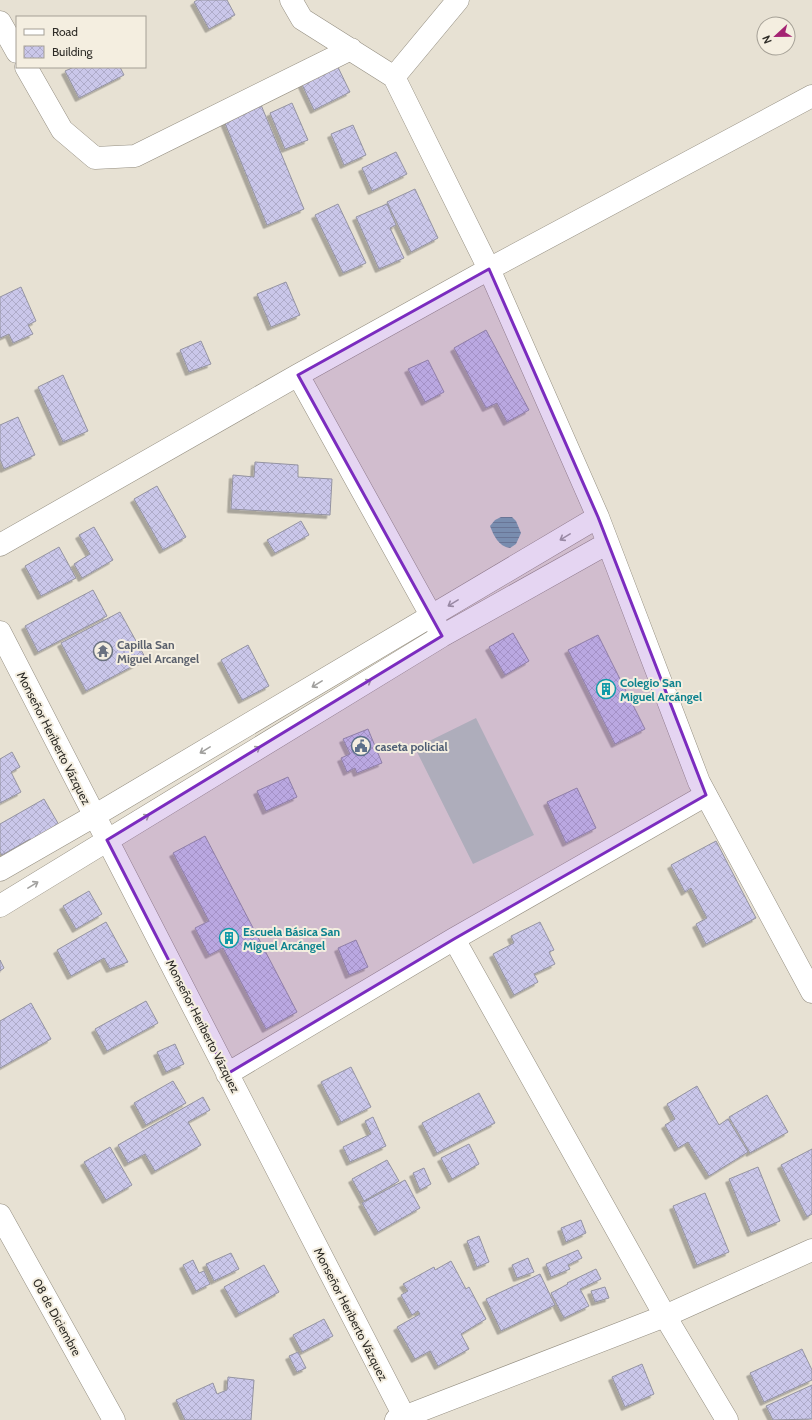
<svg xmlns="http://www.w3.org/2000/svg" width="812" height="1420" font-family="Cabin,sans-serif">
  <defs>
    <pattern id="water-rules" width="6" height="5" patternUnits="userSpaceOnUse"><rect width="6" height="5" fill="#79a5ac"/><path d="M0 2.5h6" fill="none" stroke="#64878c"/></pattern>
    <pattern id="building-cross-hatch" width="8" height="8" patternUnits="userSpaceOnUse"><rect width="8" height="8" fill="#cac7ea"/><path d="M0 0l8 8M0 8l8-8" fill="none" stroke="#aeabc9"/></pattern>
    <filter id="shadow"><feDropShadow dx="-3.5" dy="3.5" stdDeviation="0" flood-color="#0004"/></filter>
  </defs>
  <rect width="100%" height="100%" fill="#e7e1d3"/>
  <!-- grass -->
  <path fill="#bbcdbb" d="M 476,718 L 534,835 L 473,864 L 415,748 Z"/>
  <!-- water -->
  <path fill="url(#water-rules)" d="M 501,517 L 512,517 L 516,521 L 521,533 L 516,544 L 510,548 C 498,546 494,536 490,526 L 495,520 Z"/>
  <!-- building -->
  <path fill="url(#building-cross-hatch)" stroke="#9493a1" filter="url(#shadow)" d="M 197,0 L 227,0 L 235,15 L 209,29 L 194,2 Z
    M 334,59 L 350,92 L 314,110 L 298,76 Z
    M 74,67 L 120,67 L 124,75 L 79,98 L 65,71 Z
    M 259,100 L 304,209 L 267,225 L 222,116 Z
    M 292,103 L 308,140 L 285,149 L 270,113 Z
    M 353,125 L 366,155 L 344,165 L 331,134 Z
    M 396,152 L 407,174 L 372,191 L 362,168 Z
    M 415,189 L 438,238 L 411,252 L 387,202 Z
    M 338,204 L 366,263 L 343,273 L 315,215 Z
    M 387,204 L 396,225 L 390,228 L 404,258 L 379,269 L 356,217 Z
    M 286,282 L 300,315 L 271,327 L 257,294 Z
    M 21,287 L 36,321 L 28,325 L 33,334 L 13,343 L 9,334 L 0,338 L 0,297 Z
    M 486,330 L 529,410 L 507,422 L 497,403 L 486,408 L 454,348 Z
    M 201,341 L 211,364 L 189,372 L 180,350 Z
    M 428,360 L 444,392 L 425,402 L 408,369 Z
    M 63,375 L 88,431 L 63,442 L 38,387 Z
    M 18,417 L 35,455 L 4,469 L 0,459 L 0,425 Z
    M 255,462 L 298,465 L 298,477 L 332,479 L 330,515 L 231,509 L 233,475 L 254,477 Z
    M 157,486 L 186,537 L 163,550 L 134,499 Z
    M 301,521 L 309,535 L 275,553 L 267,540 Z
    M 94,527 L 113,560 L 82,578 L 74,564 L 90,554 L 79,535 Z
    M 59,547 L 76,578 L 41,596 L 25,566 Z
    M 93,590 L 107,616 L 38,652 L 25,626 Z
    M 120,612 L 146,659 L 86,691 L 61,643 Z
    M 513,633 L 529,661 L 505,675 L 489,647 Z
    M 598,635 L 645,729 L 615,744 L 568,650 Z
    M 248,645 L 269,686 L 242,700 L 221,660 Z
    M 368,729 L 382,763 L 357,773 L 355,768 L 347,772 L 341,758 L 350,754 L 343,739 Z
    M 12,752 L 20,767 L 11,772 L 21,792 L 0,803 L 0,759 Z
    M 288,777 L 297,797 L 266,811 L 257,791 Z
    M 577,788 L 596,828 L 566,843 L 547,802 Z
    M 44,799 L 59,825 L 31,841 L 30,839 L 2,855 L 0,852 L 0,824 Z
    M 205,836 L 297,1012 L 266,1029 L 223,948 L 209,955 L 195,928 L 209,921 L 173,853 Z
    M 716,841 L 756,918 L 706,944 L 696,924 L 707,918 L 691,888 L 685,892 L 671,865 Z
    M 89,891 L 102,914 L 76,929 L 63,906 Z
    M 106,922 L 128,962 L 110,969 L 104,958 L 71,976 L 57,950 Z
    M 540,922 L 554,950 L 549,952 L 555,964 L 534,974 L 538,982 L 514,995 L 493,954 L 514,943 L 511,936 Z
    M 356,940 L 368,967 L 349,975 L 338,948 Z
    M 0,960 L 4,968 L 0,971 Z
    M 146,1001 L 158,1023 L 107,1051 L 95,1029 Z
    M 31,1003 L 51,1039 L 0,1068 L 0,1021 Z
    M 175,1044 L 184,1064 L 166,1072 L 157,1052 Z
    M 351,1067 L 371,1107 L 341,1122 L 321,1082 Z
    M 173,1081 L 186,1103 L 146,1125 L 134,1103 Z
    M 697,1086 L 719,1125 L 728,1119 L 748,1152 L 709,1176 L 688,1142 L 678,1148 L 665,1125 L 675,1119 L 667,1104 Z
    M 479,1093 L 495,1123 L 437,1153 L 422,1123 Z
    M 767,1095 L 788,1132 L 750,1153 L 729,1117 Z
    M 203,1097 L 210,1110 L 188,1122 L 201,1145 L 155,1171 L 145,1154 L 128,1163 L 118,1145 Z
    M 373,1117 L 386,1146 L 350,1162 L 343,1147 L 371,1134 L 365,1121 Z
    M 469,1144 L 479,1164 L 452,1179 L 441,1158 Z
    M 110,1147 L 132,1185 L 106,1200 L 84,1162 Z
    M 812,1149 L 812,1214 L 807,1217 L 781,1165 Z
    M 387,1160 L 399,1181 L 364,1201 L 352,1179 Z
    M 758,1167 L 780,1221 L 751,1233 L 729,1179 Z
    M 424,1168 L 431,1184 L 420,1190 L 413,1173 Z
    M 405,1180 L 420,1208 L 378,1232 L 362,1203 Z
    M 705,1193 L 729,1252 L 697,1265 L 673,1206 Z
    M 581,1220 L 586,1233 L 566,1242 L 561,1228 Z
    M 479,1236 L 489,1262 L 477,1267 L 467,1241 Z
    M 578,1250 L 582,1258 L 568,1265 L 570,1269 L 551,1277 L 546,1264 Z
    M 231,1253 L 239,1269 L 214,1281 L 206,1264 Z
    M 528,1258 L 534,1272 L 517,1278 L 512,1265 Z
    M 193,1260 L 199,1273 L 204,1271 L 210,1284 L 196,1291 L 183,1265 Z
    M 451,1261 L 466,1289 L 469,1287 L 486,1319 L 461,1334 L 469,1349 L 438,1366 L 430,1351 L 415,1359 L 397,1327 L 420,1314 L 418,1311 L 412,1315 L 401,1295 L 408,1291 L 403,1284 L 434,1267 L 435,1270 Z
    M 264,1265 L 279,1292 L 239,1314 L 224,1287 Z
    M 596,1269 L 601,1279 L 580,1289 L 589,1306 L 564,1318 L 551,1293 L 568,1284 L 567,1283 Z
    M 540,1274 L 555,1305 L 501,1331 L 486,1299 Z
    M 605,1287 L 609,1298 L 595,1302 L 591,1291 Z
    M 324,1319 L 333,1336 L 302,1352 L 293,1335 Z
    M 802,1349 L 812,1370 L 812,1380 L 764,1402 L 750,1373 Z
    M 298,1352 L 306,1368 L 297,1372 L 289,1356 Z
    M 642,1364 L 654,1394 L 625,1407 L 612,1377 Z
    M 228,1377 L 254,1380 L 251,1420 L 185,1420 L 176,1400 L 213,1383 L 217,1394 L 227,1390 Z
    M 812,1385 L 812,1419 L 773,1420 L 766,1406 Z"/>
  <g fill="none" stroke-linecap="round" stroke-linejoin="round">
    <defs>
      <path id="minor" d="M 291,0 L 302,19 L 394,77 L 489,269 L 598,517 L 699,782 L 812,992
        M 0,22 L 17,52
        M 26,67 L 62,130 L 95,158 L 135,156 L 351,49
        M 394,77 L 458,0
        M 298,375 L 438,628
        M 0,545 L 298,375 L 489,269 L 812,96
        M 0,632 L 406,1420
        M 0,870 L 94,816 L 598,517
        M 0,906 L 442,636 L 608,543
        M 454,939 L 665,1316 L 727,1420
        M 227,1074 L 454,939 L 706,795
        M 0,1215 L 114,1420
        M 396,1420 L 665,1316 L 812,1250"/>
    </defs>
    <!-- minor casing -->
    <use href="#minor" stroke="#948e81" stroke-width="23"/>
    <!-- minor -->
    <use href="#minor" stroke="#fff" stroke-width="22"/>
  </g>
  <!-- one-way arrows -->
  <defs><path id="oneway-shaft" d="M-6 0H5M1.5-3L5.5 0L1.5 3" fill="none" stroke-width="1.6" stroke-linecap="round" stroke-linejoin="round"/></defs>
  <g stroke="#a1a09e">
    <use href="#oneway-shaft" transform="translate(565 537) rotate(149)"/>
    <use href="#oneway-shaft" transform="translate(453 603) rotate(149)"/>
    <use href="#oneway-shaft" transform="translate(366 683) rotate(-31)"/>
    <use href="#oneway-shaft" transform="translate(317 684) rotate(149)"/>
    <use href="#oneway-shaft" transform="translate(205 750) rotate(149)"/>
    <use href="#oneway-shaft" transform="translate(255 750) rotate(-31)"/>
    <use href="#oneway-shaft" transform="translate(144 818) rotate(-31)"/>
    <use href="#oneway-shaft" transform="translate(33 885) rotate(-31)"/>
  </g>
  <!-- marked area -->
  <path fill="#7b2cbf" fill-opacity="0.2" stroke="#7b2cbf" stroke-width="3" stroke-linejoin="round" d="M 489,269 L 598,517 L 706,795 L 454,939 L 227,1074 L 107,840 L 442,636 L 298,375 Z"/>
  <!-- icons -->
  <defs>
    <symbol id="temple-ring" viewBox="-11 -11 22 22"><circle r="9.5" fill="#f4eee0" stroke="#6b7280" stroke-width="1.5"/><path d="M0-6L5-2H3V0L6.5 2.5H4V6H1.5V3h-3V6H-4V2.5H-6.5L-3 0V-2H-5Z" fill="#6b7280"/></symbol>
    <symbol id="building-ring" viewBox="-11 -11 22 22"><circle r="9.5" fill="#f4eee0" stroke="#0f9aa8" stroke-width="1.5"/><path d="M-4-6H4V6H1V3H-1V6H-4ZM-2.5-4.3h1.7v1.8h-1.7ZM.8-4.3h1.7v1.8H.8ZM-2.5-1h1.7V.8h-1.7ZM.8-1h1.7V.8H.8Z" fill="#0f9aa8"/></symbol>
    <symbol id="civic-ring" viewBox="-11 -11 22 22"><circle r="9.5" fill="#f4eee0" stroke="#5c6f8a" stroke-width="1.5"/><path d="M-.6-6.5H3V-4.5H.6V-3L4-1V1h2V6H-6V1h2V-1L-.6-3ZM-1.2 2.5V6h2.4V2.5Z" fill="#5c6f8a"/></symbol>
  </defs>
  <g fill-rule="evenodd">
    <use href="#temple-ring" x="92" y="640" width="22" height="22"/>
    <use href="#building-ring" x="595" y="678" width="22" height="22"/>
    <use href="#civic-ring" x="350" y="735" width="22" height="22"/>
    <use href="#building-ring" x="218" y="927" width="22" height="22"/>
  </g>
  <g text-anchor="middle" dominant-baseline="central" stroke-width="4" stroke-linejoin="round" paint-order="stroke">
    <!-- worship labels -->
    <g font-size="12" font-weight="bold" fill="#5b616d" stroke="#f4eee0" text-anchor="start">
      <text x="117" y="644">Capilla San<tspan x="117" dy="14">Miguel Arcangel</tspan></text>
    </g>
    <!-- culture labels -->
    <g font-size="12" font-weight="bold" fill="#0d838f" stroke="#f4eee0" text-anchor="start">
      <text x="620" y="682">Colegio San<tspan x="620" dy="14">Miguel Arcángel</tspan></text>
      <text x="243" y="931">Escuela Básica San<tspan x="243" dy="14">Miguel Arcángel</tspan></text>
    </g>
    <!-- street labels -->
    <g font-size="12" fill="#2e2c27" stroke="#f4eee0">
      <text transform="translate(54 738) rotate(63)">Monseñor Heriberto Vázquez</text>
      <text transform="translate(203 1026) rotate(63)">Monseñor Heriberto Vázquez</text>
      <text transform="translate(351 1314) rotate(63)">Monseñor Heriberto Vázquez</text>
      <text transform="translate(57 1317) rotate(61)">08 de Diciembre</text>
    </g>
    <!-- service labels -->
    <g font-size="12" font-weight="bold" fill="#4e5e75" stroke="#f4eee0" text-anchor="start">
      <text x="375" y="746">caseta policial</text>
    </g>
  </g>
  <!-- legend -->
  <rect x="16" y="16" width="130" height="52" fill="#f4eee0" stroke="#a5a096"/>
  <rect x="24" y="29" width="20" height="6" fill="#ffffff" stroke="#a5a096"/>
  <text x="52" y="36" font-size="12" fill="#2e2c27">Road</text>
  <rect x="24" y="46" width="20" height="12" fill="url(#building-cross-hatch)" stroke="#a5a096"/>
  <text x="52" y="56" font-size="12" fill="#2e2c27">Building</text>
  <!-- north arrow -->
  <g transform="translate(776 36) rotate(248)"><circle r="19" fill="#f4eee0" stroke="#a5a096"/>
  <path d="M0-3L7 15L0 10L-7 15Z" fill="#a42373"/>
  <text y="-6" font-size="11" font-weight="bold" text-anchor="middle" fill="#2e2c27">N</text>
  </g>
</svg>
